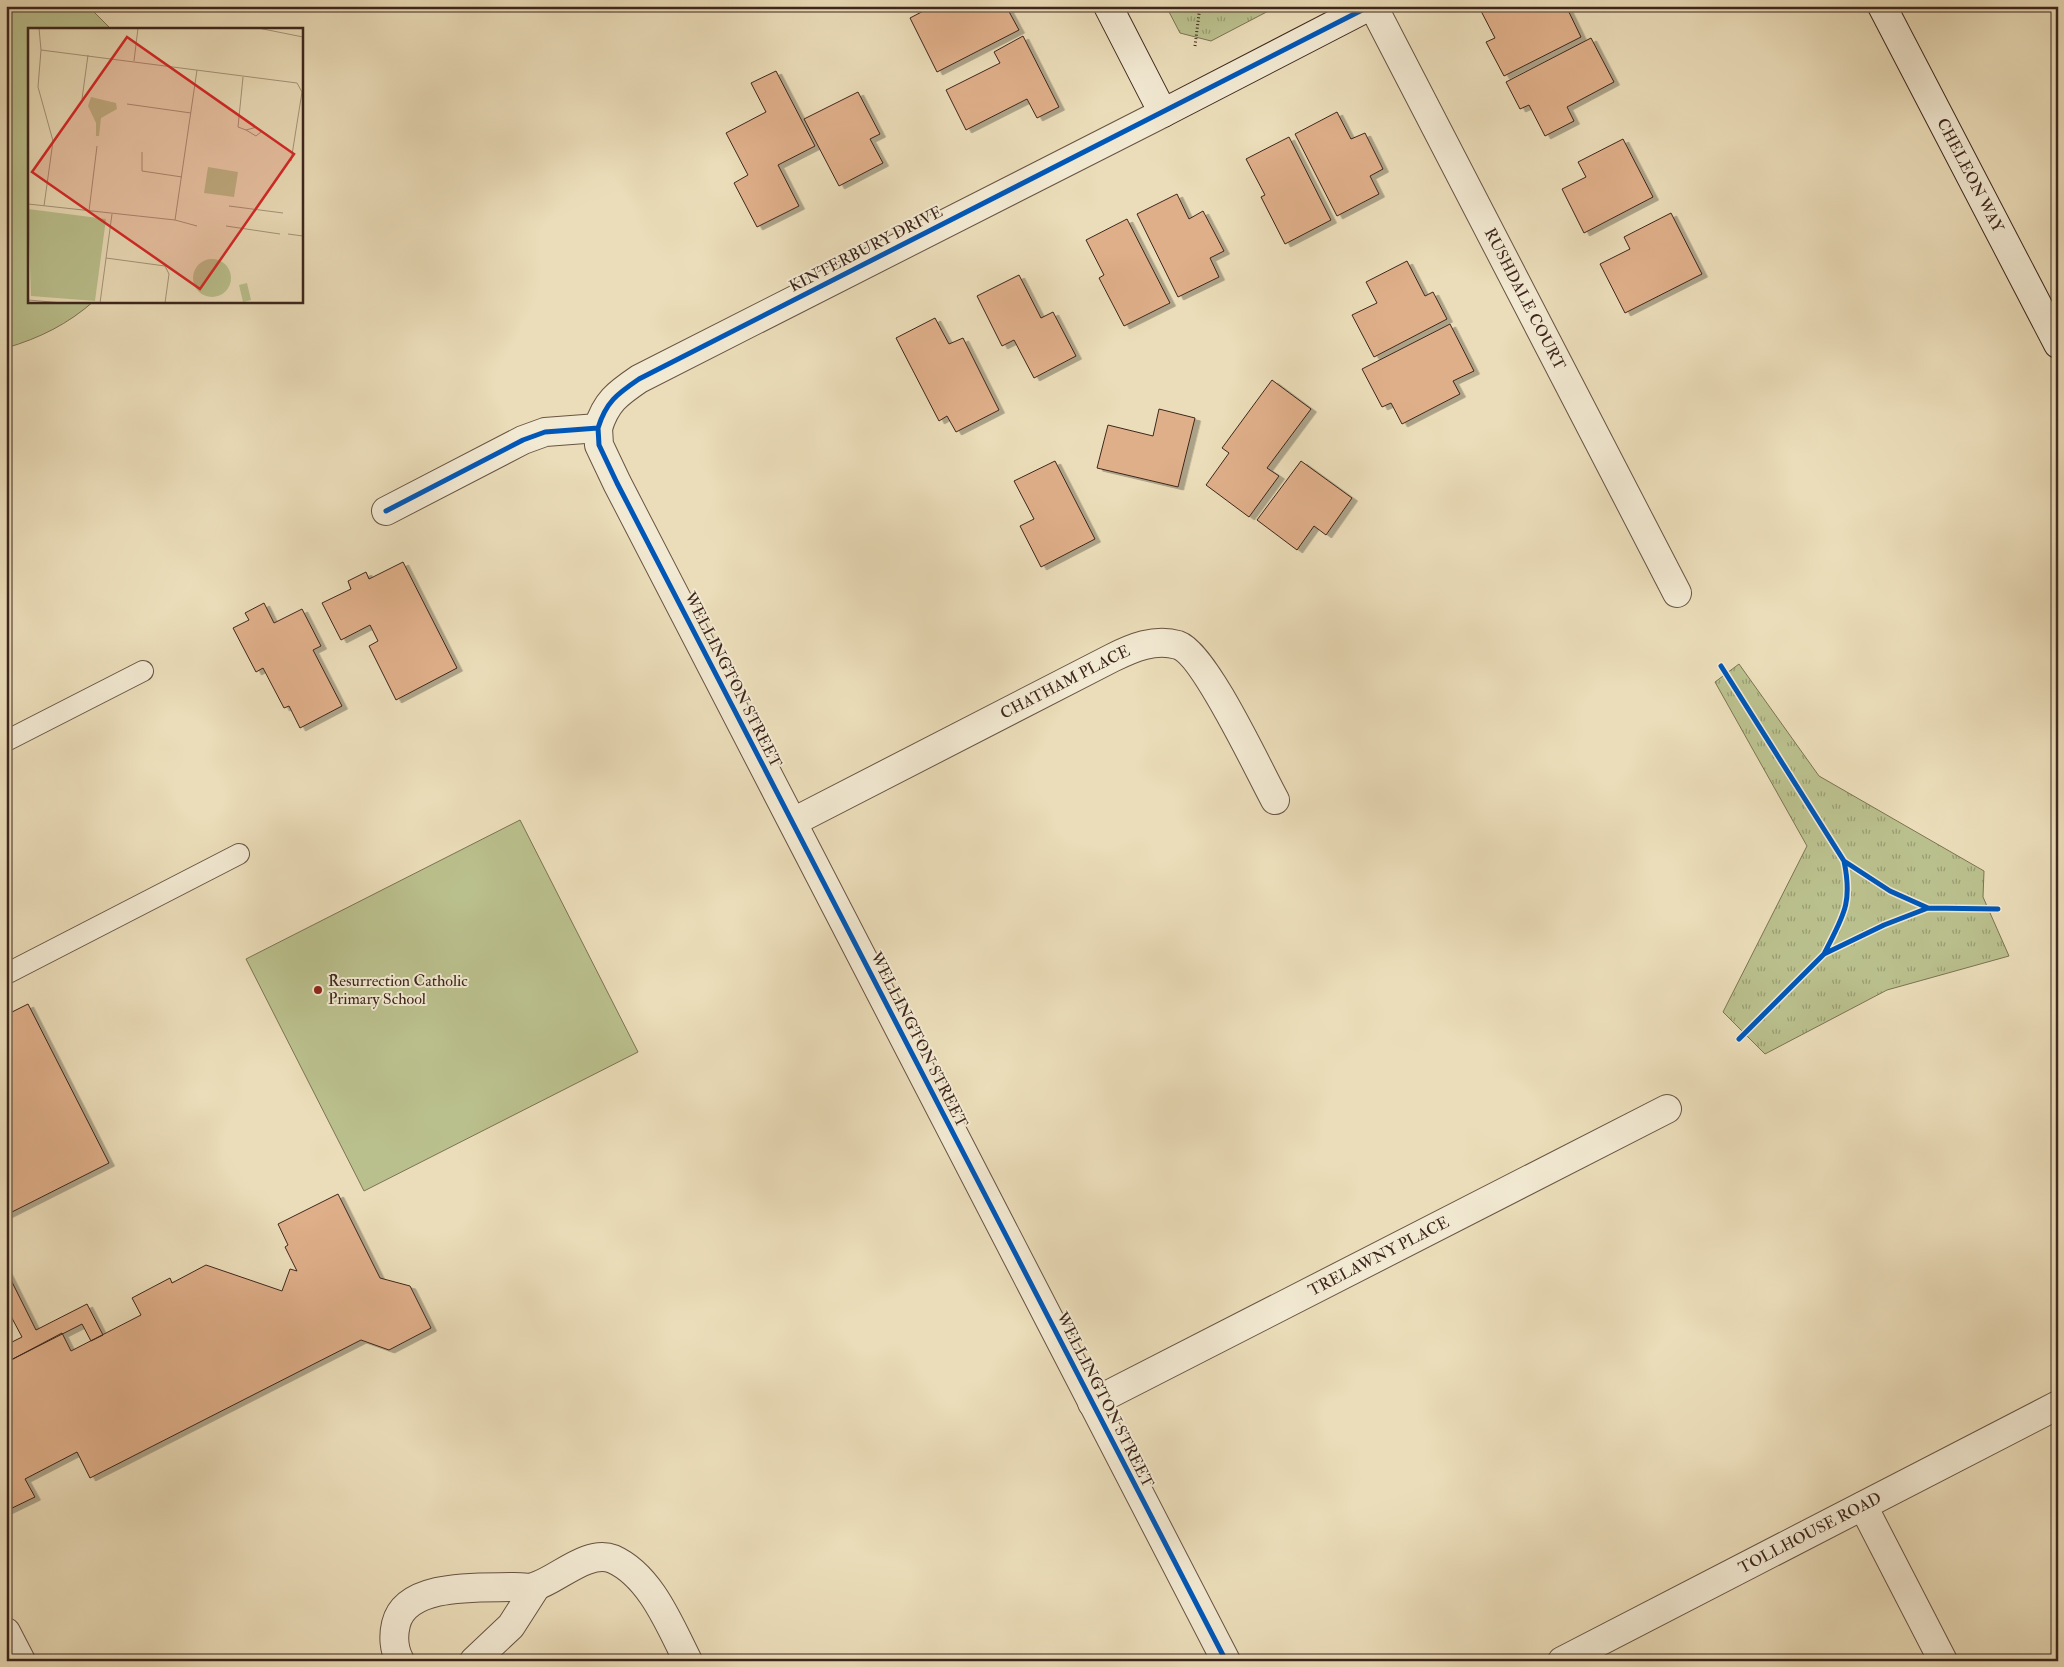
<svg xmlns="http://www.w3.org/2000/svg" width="2064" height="1667" font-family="'IM FELL Double Pica',serif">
  <defs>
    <pattern id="grass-tufts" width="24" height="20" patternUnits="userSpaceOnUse" patternTransform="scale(1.25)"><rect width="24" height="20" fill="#bac08d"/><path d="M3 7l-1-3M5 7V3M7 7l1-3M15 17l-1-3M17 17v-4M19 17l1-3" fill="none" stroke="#989c72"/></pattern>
    <filter id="shadow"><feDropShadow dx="5.5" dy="3" stdDeviation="0" flood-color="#0004"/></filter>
  </defs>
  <rect width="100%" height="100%" fill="#ebddb9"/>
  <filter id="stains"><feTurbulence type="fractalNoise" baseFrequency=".004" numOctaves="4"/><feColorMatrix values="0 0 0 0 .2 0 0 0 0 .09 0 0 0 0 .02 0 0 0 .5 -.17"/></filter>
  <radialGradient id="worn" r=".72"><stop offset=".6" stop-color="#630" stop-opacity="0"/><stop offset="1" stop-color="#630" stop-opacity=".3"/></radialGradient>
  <!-- grass -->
  <path fill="url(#grass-tufts)" stroke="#7c7354" d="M 1166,6 L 1278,6 L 1211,41 L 1180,33 Z
    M 1739,664 L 1819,776 L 1984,871 L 1983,897 L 2009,956 L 1887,990 L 1765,1054 L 1723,1012 L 1807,846 L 1715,682 Z"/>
  <!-- garden -->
  <path fill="#bac08d" stroke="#7c7354" d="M 6,6 L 88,6 L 111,29 L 29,29 L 29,301 L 94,301 C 68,324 40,338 6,348 Z
    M 520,820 L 638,1052 L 364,1191 L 246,959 Z"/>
  <!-- building -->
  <path fill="#dfaf89" stroke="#3d261c" filter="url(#shadow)" d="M 933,6 L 1006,6 L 1019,30 L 937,72 L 910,18 Z
    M 1490,6 L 1566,6 L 1581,37 L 1504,76 L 1486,42 L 1495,38 L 1481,11 Z
    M 1023,36 L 1059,107 L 1037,118 L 1027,99 L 966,130 L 946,90 L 1000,63 L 994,52 Z
    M 1591,38 L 1614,82 L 1567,107 L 1574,121 L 1545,136 L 1529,105 L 1520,109 L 1506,82 Z
    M 776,71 L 815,146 L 778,165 L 799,206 L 757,227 L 734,183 L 748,175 L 726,133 L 766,112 L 751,83 Z
    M 858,92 L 880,134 L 870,139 L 883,163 L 839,186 L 804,119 Z
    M 1337,112 L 1351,139 L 1365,133 L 1383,169 L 1370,176 L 1379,194 L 1337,216 L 1295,134 Z
    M 1289,137 L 1331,220 L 1285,244 L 1261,197 L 1265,195 L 1246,159 Z
    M 1623,139 L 1653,197 L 1584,233 L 1562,189 L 1586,177 L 1578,162 Z
    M 1177,194 L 1189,219 L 1203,211 L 1224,251 L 1210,258 L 1219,277 L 1178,297 L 1137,214 Z
    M 1671,213 L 1702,274 L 1625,313 L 1600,264 L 1630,249 L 1624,237 Z
    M 1127,219 L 1170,303 L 1124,326 L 1099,278 L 1104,275 L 1086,240 Z
    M 1407,261 L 1425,296 L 1433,292 L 1447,319 L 1374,357 L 1352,315 L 1377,303 L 1366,282 Z
    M 1019,275 L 1041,318 L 1053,312 L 1076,356 L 1034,378 L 1014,340 L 1002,346 L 977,296 Z
    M 935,318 L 949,344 L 963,338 L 999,410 L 956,432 L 947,416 L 939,421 L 896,338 Z
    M 1450,324 L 1474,371 L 1453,381 L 1460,394 L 1402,424 L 1391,403 L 1382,407 L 1362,369 Z
    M 1272,380 L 1311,409 L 1267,468 L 1279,476 L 1249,517 L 1206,485 L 1229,453 L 1222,448 Z
    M 1159,409 L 1195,418 L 1178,487 L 1097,468 L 1108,425 L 1153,436 Z
    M 1055,461 L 1095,539 L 1041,567 L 1020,526 L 1034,519 L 1014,481 Z
    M 1301,461 L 1352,498 L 1326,535 L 1314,526 L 1297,550 L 1257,520 Z
    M 403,562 L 457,668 L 396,700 L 369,646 L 378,641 L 370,625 L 341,640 L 322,603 L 351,589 L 348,581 L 366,572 L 369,579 Z
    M 264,603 L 274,623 L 302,609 L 321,646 L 313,650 L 342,706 L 300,728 L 289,706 L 284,708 L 263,668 L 256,672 L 233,628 L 249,620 L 245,613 Z
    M 28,1004 L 109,1163 L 6,1215 L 6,1015 Z
    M 338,1194 L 380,1278 L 410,1286 L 431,1328 L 389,1350 L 361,1340 L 90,1478 L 77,1452 L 25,1479 L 35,1497 L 6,1511 L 6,1356 L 9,1361 L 62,1333 L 71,1351 L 141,1315 L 132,1298 L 170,1278 L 172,1283 L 206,1265 L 282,1291 L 290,1269 L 297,1271 L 285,1247 L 288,1245 L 278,1224 Z
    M 6,1270 L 36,1330 L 87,1304 L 103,1335 L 91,1341 L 82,1324 L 9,1361 L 6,1345 L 22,1337 L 6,1307 Z"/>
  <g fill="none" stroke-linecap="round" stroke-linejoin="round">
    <defs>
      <path id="lane" d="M 6,741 L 143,671
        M 6,974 L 239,854"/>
      <g id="street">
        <path id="s1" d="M 1373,6 L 1677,593"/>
        <path d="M 598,428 L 599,445 L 617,483 L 1226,1661"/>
        <path d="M 386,511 L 523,440 L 545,432 L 598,428 C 606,402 617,394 639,379 L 1163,113"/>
        <path id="s2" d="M 793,822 L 1112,658 C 1132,648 1155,638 1178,645 C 1205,654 1259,771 1275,800"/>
        <path id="s3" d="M 1092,1403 L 1667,1109"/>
        <path d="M 1863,1506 L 1943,1661"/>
        <path d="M 6,1632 L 21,1661"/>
        <path d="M 400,1661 C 394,1650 393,1636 396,1624 C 406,1582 481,1588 514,1587 C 521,1587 530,1589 536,1586 C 558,1579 588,1549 613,1559 C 651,1576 670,1626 688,1661"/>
        <path d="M 474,1661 L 511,1626 L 536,1587"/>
        <path id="s4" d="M 1562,1661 L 2058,1405"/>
      </g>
      <g id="secondary">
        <path d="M 1108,6 L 1163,113 L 1370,6"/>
        <path id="s5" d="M 1882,6 L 2058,344"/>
      </g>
    </defs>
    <!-- lane casing -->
    <use href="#lane" stroke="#685443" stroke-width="22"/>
    <!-- street casing -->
    <use href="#street" stroke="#685443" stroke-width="30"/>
    <!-- secondary casing -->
    <use href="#secondary" stroke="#3d261c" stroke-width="30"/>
    <!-- path -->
    <path stroke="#3d261c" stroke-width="3" stroke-dasharray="1 2.5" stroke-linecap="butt" d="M 1195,46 L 1200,6"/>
    <!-- lane -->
    <use href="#lane" stroke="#f2e9d2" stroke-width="20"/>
    <!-- street -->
    <use href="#street" stroke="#f2e9d2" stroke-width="28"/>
    <!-- secondary -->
    <use href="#secondary" stroke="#f2e9d2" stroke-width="28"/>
    <defs>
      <path id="cycleway" d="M 598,428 L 599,445 L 617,483 L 1226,1661
        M 386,511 L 523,440 L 545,432 L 598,428 C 606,402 617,394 639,379 L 1370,6
        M 1721,666 L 1844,861 C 1853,904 1843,916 1824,954
        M 1844,861 L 1890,891 L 1928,908
        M 1739,1039 L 1824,954 L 1884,925 L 1928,908 L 1998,909"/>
    </defs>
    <!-- cycleway casing -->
    <use href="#cycleway" stroke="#f2e9d2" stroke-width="8"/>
    <!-- cycleway -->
    <use href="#cycleway" stroke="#0057b8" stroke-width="5"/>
  </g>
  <!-- markers -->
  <circle fill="#8f2418" stroke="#f2e9d2" stroke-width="2" cx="318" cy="990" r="5"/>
  <g text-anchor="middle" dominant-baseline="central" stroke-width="4" stroke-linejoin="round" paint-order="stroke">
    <!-- street labels -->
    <g font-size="16" fill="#3d261c" stroke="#f2e9d2">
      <text stroke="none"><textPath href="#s5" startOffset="191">CHELEON WAY</textPath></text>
      <text transform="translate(866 249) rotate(-27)">KINTERBURY DRIVE</text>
      <text stroke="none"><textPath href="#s1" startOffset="330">RUSHDALE COURT</textPath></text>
      <text transform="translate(733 680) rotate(63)">WELLINGTON STREET</text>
      <text stroke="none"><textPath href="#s2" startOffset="306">CHATHAM PLACE</textPath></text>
      <text transform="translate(919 1040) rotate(63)">WELLINGTON STREET</text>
      <text stroke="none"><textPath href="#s3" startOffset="322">TRELAWNY PLACE</textPath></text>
      <text transform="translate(1105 1400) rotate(63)">WELLINGTON STREET</text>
      <text stroke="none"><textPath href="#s4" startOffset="279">TOLLHOUSE ROAD</textPath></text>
    </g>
    <!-- poi labels -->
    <g font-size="16" fill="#3d261c" stroke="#f2e9d2" text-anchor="start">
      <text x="328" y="981">Resurrection Catholic<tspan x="328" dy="18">Primary School</tspan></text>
    </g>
  </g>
  <!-- overview -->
  <g transform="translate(28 28)">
    <rect width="275" height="275" fill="#ebddb9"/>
    <path d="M 63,69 L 88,75 L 89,81 L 73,90 L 71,108 L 68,108 L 68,95 L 60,78 ZM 0,181 L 78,191 L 67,273 L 3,268 Z" fill="#bac08d"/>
    <path d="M 180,139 L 210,144 L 206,169 L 176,165 ZM165 250a19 19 0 1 1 38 0a19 19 0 1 1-38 0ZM 219,255 L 223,272 L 215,274 L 211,257 Z" fill="#bac08d"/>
    <path fill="none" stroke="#a5947a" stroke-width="1" d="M 11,0 L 13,22 L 10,59 L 25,113 L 16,178M 230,0 L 275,9M 13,22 L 269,55 L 274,64 L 263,133M 106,33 L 110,0M 215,49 L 210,99 L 218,102 L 229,99 L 233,104 L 228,108 L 218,102M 54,71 L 60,27M 99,76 L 163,85M 114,124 L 114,143 L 154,149M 0,176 L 147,192 L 169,198M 201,178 L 255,185M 61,183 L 69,118M 147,192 L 169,42M 198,198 L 252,206M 260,206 L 275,208M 78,230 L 137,238 L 141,246 L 137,275M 0,272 L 35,275M 72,275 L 84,186"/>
    <path fill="#d62828" fill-opacity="0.15" stroke="#d62828" stroke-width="2.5" d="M 99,9 L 266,126 L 172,261 L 4,144 Z"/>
    <rect width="275" height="275" fill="none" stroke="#3d261c" stroke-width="2.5"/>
  </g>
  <!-- margin -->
  <rect width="2064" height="1667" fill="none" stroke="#ebddb9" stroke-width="25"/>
  <rect x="8" y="8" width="2049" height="1652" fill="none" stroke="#3d261c" stroke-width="2.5"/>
  <rect x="12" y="12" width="2039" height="1642" fill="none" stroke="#3d261c"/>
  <rect width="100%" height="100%" filter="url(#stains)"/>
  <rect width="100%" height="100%" fill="url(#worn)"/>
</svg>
